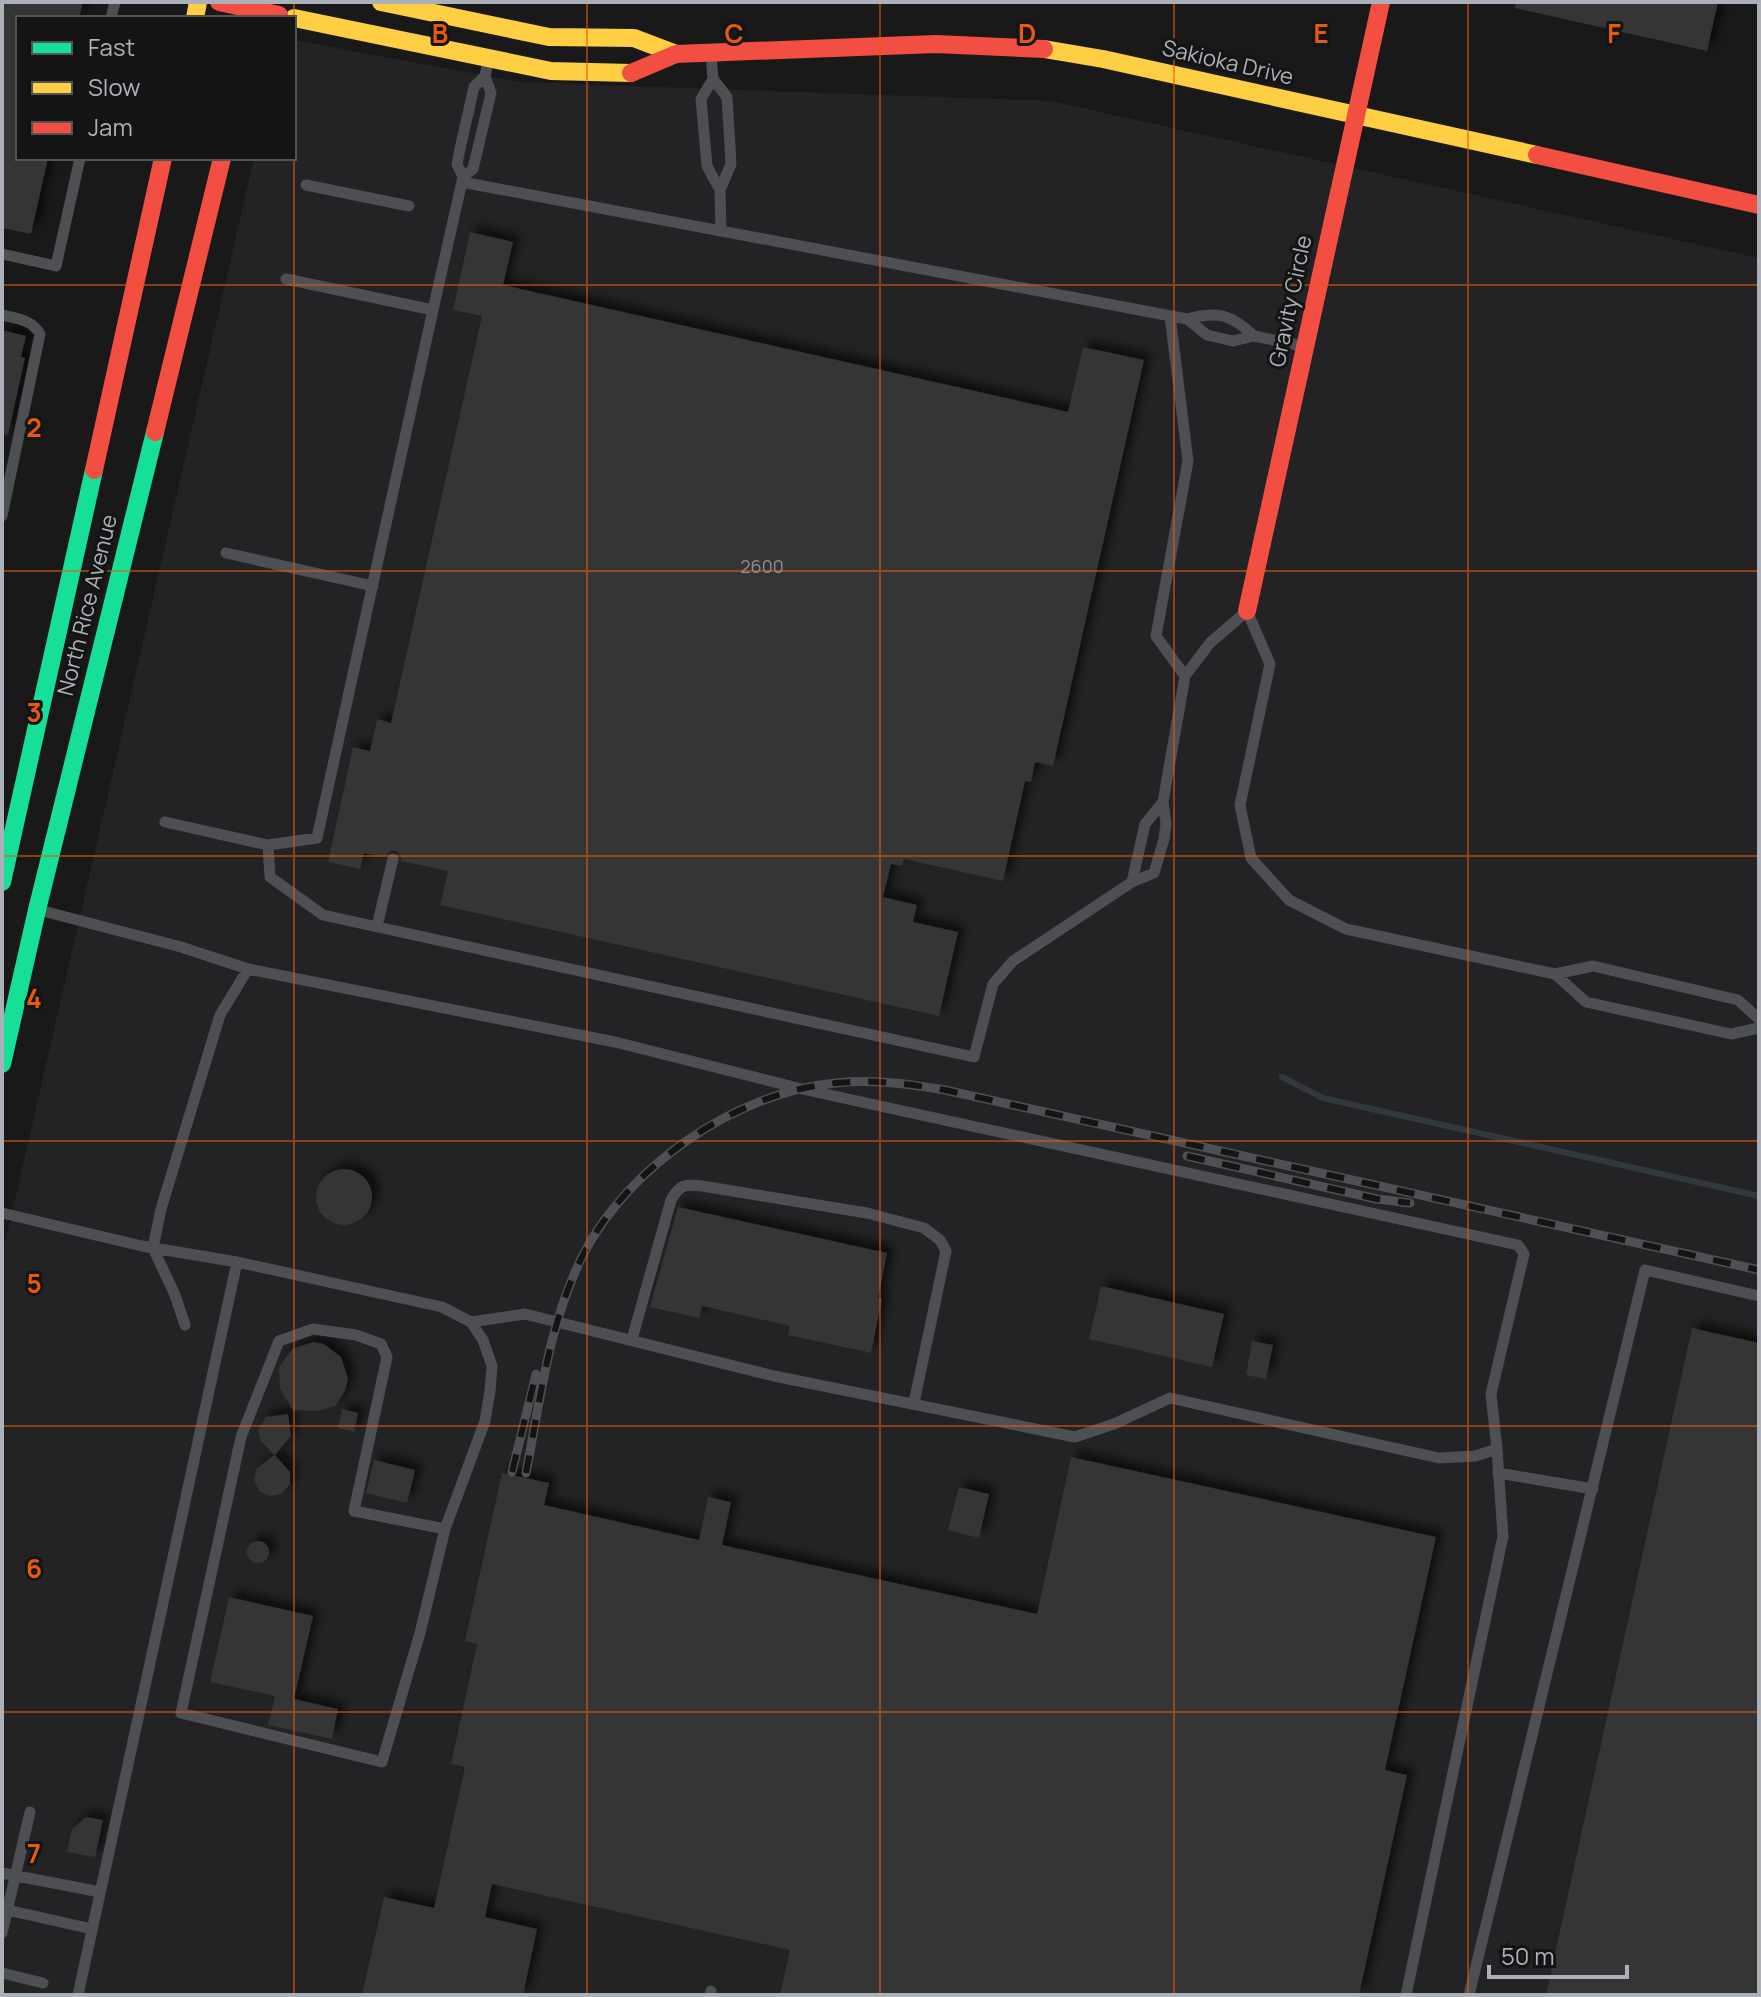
<svg xmlns="http://www.w3.org/2000/svg" width="1761" height="1997" font-family="Manrope,sans-serif">
  <defs>
    <filter id="shadow"><feDropShadow dx="7" dy="-7" stdDeviation="4" flood-color="#0009"/></filter>
  </defs>
  <rect width="100%" height="100%" fill="#19191a"/>
  <!-- built -->
  <path fill="#232325" d="M 294,40 L 520,82 L 1051,101 L 1759,258 L 1759,1995 L 2,1995 L 2,1256 L 254,158 L 294,158 Z"/>
  <g fill="none" stroke-linecap="round" stroke-linejoin="round">
    <!-- stream -->
    <path stroke="#31393e" stroke-width="6" d="M 1282,1077 L 1323,1098 L 1759,1196"/>
  </g>
  <!-- building -->
  <path fill="#343435" filter="url(#shadow)" d="M 2,2 L 83,2 L 79,18 L 18,18 L 18,158 L 48,158 L 31,234 L 2,228 Z
    M 1516,2 L 1718,2 L 1707,51 L 1515,8 Z
    M 470,232 L 513,242 L 503,285 L 1068,412 L 1083,347 L 1144,360 L 1053,766 L 1035,762 L 1031,782 L 1025,781 L 1003,881 L 904,859 L 902,866 L 891,864 L 883,897 L 917,905 L 913,922 L 958,932 L 939,1016 L 440,905 L 448,871 L 401,861 L 401,856 L 396,851 L 390,851 L 385,857 L 364,853 L 360,869 L 328,862 L 353,747 L 370,751 L 377,719 L 391,723 L 482,316 L 453,310 Z
    M 2,330 L 26,336 L 21,357 L 25,358 L 8,435 L 2,434 Z
    M316 1197a28 28 0 1 1 56 0a28 28 0 1 1-56 0Z
    M 678,1207 L 887,1253 L 878,1298 L 882,1299 L 871,1353 L 788,1335 L 790,1326 L 702,1306 L 699,1318 L 650,1307 Z
    M 1101,1286 L 1224,1314 L 1212,1367 L 1089,1339 Z
    M 1692,1328 L 1759,1343 L 1759,1995 L 1546,1995 Z
    M 1252,1341 L 1273,1345 L 1266,1379 L 1246,1375 Z
    M 313,1342 L 324,1344 L 341,1357 L 348,1379 L 345,1391 L 335,1406 L 318,1411 L 293,1410 L 280,1389 L 279,1367 L 292,1349 Z
    M 342,1409 L 358,1413 L 354,1432 L 338,1428 Z
    M 288,1414 L 291,1436 L 275,1455 L 290,1472 L 290,1484 L 282,1494 L 270,1496 L 259,1491 L 254,1480 L 256,1469 L 274,1455 L 261,1441 L 258,1430 L 266,1417 Z
    M 1071,1457 L 1436,1537 L 1385,1770 L 1407,1775 L 1359,1995 L 780,1995 L 790,1950 L 492,1884 L 485,1917 L 537,1929 L 523,1995 L 362,1995 L 384,1897 L 434,1908 L 465,1767 L 451,1764 L 477,1644 L 465,1641 L 502,1473 L 549,1483 L 544,1505 L 699,1540 L 708,1497 L 731,1502 L 722,1545 L 1037,1614 Z
    M 374,1460 L 415,1470 L 407,1503 L 366,1493 Z
    M 959,1487 L 989,1494 L 979,1538 L 948,1530 Z
    M247 1552a11 11 0 1 1 22 0a11 11 0 1 1-22 0Z
    M 229,1597 L 313,1616 L 294,1699 L 338,1709 L 332,1739 L 268,1725 L 275,1696 L 210,1682 Z
    M 86,1817 L 103,1820 L 95,1857 L 67,1852 L 72,1829 Z"/>
  <g fill="none" stroke-linecap="round" stroke-linejoin="round">
    <!-- lane -->
    <path stroke="#4e4f52" stroke-width="11" d="M 111,18 L 115,2
      M 711,54 L 713,79 L 701,99 L 707,166 L 720,190 L 721,231
      M 713,79 L 727,97 L 730,146 L 731,164 L 720,190
      M 463,177 L 473,169 L 491,93 L 485,76
      M 462,182 L 1187,319 C 1218,311 1231,314 1254,336
      M 306,185 L 409,206
      M 2,254 L 56,266 L 80,158
      M 286,279 L 433,310 L 317,838 L 268,845 L 270,877 L 323,915 L 974,1057 L 993,984 L 1013,961 L 1132,882 L 1154,873 L 1164,839 L 1166,824 L 1163,802 L 1185,676 L 1156,636 L 1188,461 L 1170,316
      M 433,310 L 463,177 L 457,164 L 460,149 L 474,87 L 485,76 L 488,62
      M 2,315 C 17,319 31,319 40,334 L 2,516
      M 1187,319 L 1207,335 L 1233,341 L 1254,336 L 1303,346
      M 226,553 L 373,586
      M 1185,676 L 1210,643 L 1247,611 L 1270,664 L 1240,805 L 1251,858 L 1289,900 L 1346,929 L 1555,974 L 1593,966 L 1738,1000 L 1759,1019
      M 165,822 L 268,845
      M 1132,882 L 1145,824 L 1163,802
      M 43,911 L 181,947 L 248,969 L 615,1042 L 802,1089 L 1518,1245 L 1524,1254 L 1491,1394 L 1497,1449 L 1475,1456 L 1439,1458 L 1170,1398 L 1114,1424 L 1075,1437 L 774,1376 L 525,1314 L 471,1322
      M 377,926 L 393,859
      M 1555,974 L 1586,1002 L 1731,1034 L 1759,1028
      M 2,1213 L 142,1246 L 237,1262 L 442,1307 L 471,1322 L 483,1340 L 492,1366 L 490,1391 L 485,1421 L 445,1529 L 420,1633 L 382,1762 L 181,1713 L 241,1437 L 279,1341 L 313,1329 L 356,1335 L 381,1344 L 387,1357 L 354,1511 L 445,1529
      M 185,1325 L 175,1295 L 153,1248 L 161,1209 L 220,1015 L 248,969
      M 632,1339 L 671,1200 C 680,1184 685,1184 702,1186 L 867,1213 L 924,1228 L 940,1240 L 946,1251 L 914,1403
      M 1498,1473 L 1593,1489
      M 2,1873 L 100,1892
      M 3,1909 L 92,1929
      M 2,1933 L 30,1812
      M 2,1973 L 43,1983
      M 78,1995 L 237,1262
      M 710,1995 L 711,1991
      M 1406,1995 L 1503,1536 L 1497,1449
      M 1469,1995 L 1645,1270 L 1759,1296"/>
    <!-- fast -->
    <path stroke="#16e098" stroke-width="18" d="M 2,882 L 94,470
      M 2,1064 L 37,910 L 155,432"/>
    <!-- slow -->
    <path stroke="#ffcf43" stroke-width="18" d="M 381,2 L 549,37 L 634,38 L 676,54
      M 195,18 L 198,2
      M 253,18 L 257,2
      M 294,18 L 551,71 L 631,73
      M 1044,49 L 1103,59 L 1537,155"/>
    <!-- jam -->
    <path stroke="#f24e42" stroke-width="18" d="M 219,2 L 279,15
      M 631,73 L 676,54 L 936,44 L 1044,49
      M 1537,155 L 1759,205
      M 155,432 L 222,158
      M 94,470 L 163,158
      M 1247,611 L 1381,2"/>
    <defs>
      <path id="rail" d="M 1187,1156 L 1377,1199 L 1410,1203
        M 512,1472 L 536,1374
        M 526,1473 C 540,1401 549,1322 583,1255 C 628,1166 737,1092 836,1083 C 873,1079 909,1084 945,1090 L 1759,1270"/>
    </defs>
    <!-- rail casing -->
    <use href="#rail" stroke="#4f5053" stroke-width="9"/>
    <!-- rail -->
    <use href="#rail" stroke="#141415" stroke-width="6" stroke-dasharray="18" stroke-linecap="butt"/>
  </g>
  <!-- grid -->
  <path fill="none" stroke="#e8590c" stroke-width="2" stroke-opacity="0.55" d="M 294,2 L 294,18M 587,2 L 587,1995M 880,2 L 880,1995M 1174,2 L 1174,1995M 1468,2 L 1468,1995M 294,158 L 294,1995M 2,285 L 1759,285M 2,571 L 1759,571M 2,856 L 1759,856M 2,1141 L 1759,1141M 2,1426 L 1759,1426M 2,1712 L 1759,1712"/>
  <g text-anchor="middle" dominant-baseline="central" stroke-width="6" stroke-linejoin="round" paint-order="stroke">
    <!-- number labels -->
    <g font-size="18" fill="#8e9298">
      <text x="762" y="566">2600</text>
    </g>
    <!-- street labels -->
    <g font-size="22" fill="#acb1b9" stroke="#141415">
      <text transform="translate(1228 62) rotate(13)">Sakioka Drive</text>
      <text transform="translate(1290 301) rotate(-78)">Gravity Circle</text>
      <text transform="translate(87 605) rotate(-76)">North Rice Avenue</text>
    </g>
  </g>
  <g font-size="26" text-anchor="middle" font-weight="bold" fill="#e8590c" stroke="#141415" stroke-width="6" stroke-linejoin="round" paint-order="stroke">
    <text x="440" y="43">B</text>
    <text x="734" y="43">C</text>
    <text x="1027" y="43">D</text>
    <text x="1321" y="43">E</text>
    <text x="1614" y="43">F</text>
    <text x="34" y="437">2</text>
    <text x="34" y="722">3</text>
    <text x="34" y="1008">4</text>
    <text x="34" y="1293">5</text>
    <text x="34" y="1578">6</text>
    <text x="34" y="1863">7</text>
  </g>
  <!-- border -->
  <rect width="1761" height="1997" fill="none" stroke="#acb1b9" stroke-width="8"/>
  <!-- legend -->
  <rect x="16" y="16" width="280" height="144" fill="#141415" stroke="#515357" stroke-width="2"/>
  <rect x="32" y="42" width="40" height="12" fill="#16e098" stroke="#515357" stroke-width="2"/>
  <text x="88" y="56" font-size="24" fill="#acb1b9">Fast</text>
  <rect x="32" y="82" width="40" height="12" fill="#ffcf43" stroke="#515357" stroke-width="2"/>
  <text x="88" y="96" font-size="24" fill="#acb1b9">Slow</text>
  <rect x="32" y="122" width="40" height="12" fill="#f24e42" stroke="#515357" stroke-width="2"/>
  <text x="88" y="136" font-size="24" fill="#acb1b9">Jam</text>
  <!-- scale -->
  <path d="M1489 1965v12h138v-12" fill="none" stroke="#acb1b9" stroke-width="4"/>
  <text x="1501" y="1965" font-size="24" fill="#acb1b9" stroke="#141415" stroke-width="6" paint-order="stroke">50 m</text>
</svg>
